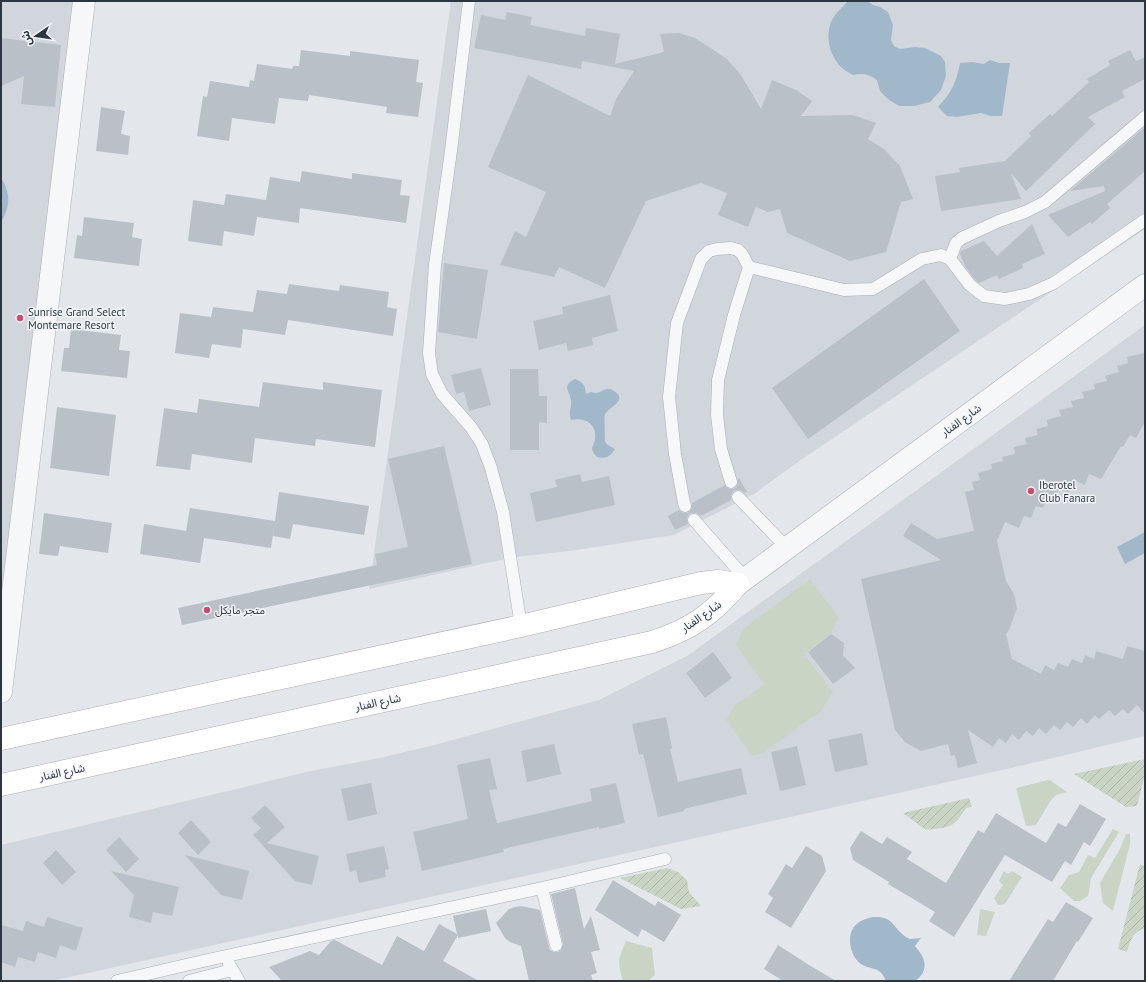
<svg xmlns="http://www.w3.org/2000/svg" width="1146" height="982" font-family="'PT Sans','Noto Sans Arabic',sans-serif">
  <defs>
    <pattern id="garden-furrows" width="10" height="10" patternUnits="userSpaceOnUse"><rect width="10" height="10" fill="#cad4c4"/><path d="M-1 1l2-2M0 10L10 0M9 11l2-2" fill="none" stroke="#aeb7aa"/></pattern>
  </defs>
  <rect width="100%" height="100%" fill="#e3e7eb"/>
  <!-- built -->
  <path fill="#d1d6dc" d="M 1,1 L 75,1 L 1,635 Z
    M 451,1 L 1145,1 L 1145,229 L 802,459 L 754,494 L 674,535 L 570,551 L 515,557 L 369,589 Z
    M 1145,325 L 1145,736 L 1011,768 L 52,981 L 1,981 L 1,845 L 311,771 L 380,758 L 438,744 L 599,700 L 687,656 Z"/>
  <!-- green -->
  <path fill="#cad4c4" d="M 810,579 L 839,618 L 831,633 L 804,654 L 833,692 L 821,711 L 763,753 L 752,756 L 726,720 L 734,706 L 764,684 L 736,645 L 743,629 Z
    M 1048,780 L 1051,781 L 1067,792 L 1056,795 L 1051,800 L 1036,825 L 1026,826 L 1016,788 Z
    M 1113,829 L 1119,832 L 1091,878 L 1089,892 L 1088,896 L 1080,901 L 1074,901 L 1060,888 L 1069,875 L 1079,872 L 1088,855 L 1095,858 Z
    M 1126,834 L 1130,834 L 1130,844 L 1113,911 L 1103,903 L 1100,883 L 1120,849 Z
    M 1004,871 L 1008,874 L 1012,871 L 1022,877 L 1005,904 L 998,905 L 994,898 L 1003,885 L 999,881 Z
    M 980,909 L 995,912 L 986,936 L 977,935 Z
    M 626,941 L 652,948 L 655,975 L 648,981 L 623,981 C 617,961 618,960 626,941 Z"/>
  <!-- garden -->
  <path fill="url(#garden-furrows)" d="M 1145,759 L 1145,774 L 1137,806 L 1126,807 L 1074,774 Z
    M 969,798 L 972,807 L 966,808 C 953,829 950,827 926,830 L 903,813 Z
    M 1140,864 L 1145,867 L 1145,928 C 1132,933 1131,939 1127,952 L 1118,949 Z
    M 667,868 L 678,872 L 687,880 L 689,892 L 701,906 L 681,909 L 620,878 Z"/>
  <!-- water -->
  <path fill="#a0b8c9" d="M 848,1 L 867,1 L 873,5 L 880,7 L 888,12 L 893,25 L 891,40 L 894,46 L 900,49 L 915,47 L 925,48 L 941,56 L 945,62 L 946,76 L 941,90 L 930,102 L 914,106 L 899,106 L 889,100 L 880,91 L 877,80 C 869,74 863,73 853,75 C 850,73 845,71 842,68 C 830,57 824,36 832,20 C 836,12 843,7 848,1 Z
    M 990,60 L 999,63 L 1010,63 L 1002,116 L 991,116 L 981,113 L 957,117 L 947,116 L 938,107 C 952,92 956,83 960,63 L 972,62 L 984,64 Z
    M 1,179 C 4,182 5,184 6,188 C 11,200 7,211 1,223 Z
    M 575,379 C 584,382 585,386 586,394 L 591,392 C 603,396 604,384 614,391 C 629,400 608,408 605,414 C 604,416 605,440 605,442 C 607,445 612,447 615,449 C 610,457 606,459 597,457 C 595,454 592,452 592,448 C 593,445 595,442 595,438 C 597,423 584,417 571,420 C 568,412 572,408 571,401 C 570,390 561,387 575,379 Z
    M 1145,532 L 1145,553 L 1125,564 L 1117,547 Z
    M 873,917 C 894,916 892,927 906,937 L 910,939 L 921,938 L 915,946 C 918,950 921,953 923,958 C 927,967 923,977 914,981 L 886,981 C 880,966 873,971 861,964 C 852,958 848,943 851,933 C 854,923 863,919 873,917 Z"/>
  <!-- building -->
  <path fill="#bac0c7" d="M 507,12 L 532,17 L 530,25 L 585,36 L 586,28 L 620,34 L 615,64 L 664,52 L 660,34 L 679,33 L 695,38 L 709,47 L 727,59 L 741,75 L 761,109 L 772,80 L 796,90 L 812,101 L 801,116 L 853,115 L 876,123 L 868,139 L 885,150 L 900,166 L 913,199 L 901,202 L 886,252 L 850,261 L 787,233 L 780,209 L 768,212 L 756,207 L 748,227 L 718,215 L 727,193 L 701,183 L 646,201 L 605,288 L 559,267 L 554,277 L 500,265 L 515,231 L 526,237 L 546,192 L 488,167 L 528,75 L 610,116 L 616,99 L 634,71 L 582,61 L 581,69 L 474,48 L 481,15 L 505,20 Z
    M 1,38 L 61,45 L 55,107 L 21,104 L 24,76 L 1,86 Z
    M 301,50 L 350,56 L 350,51 L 419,60 L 416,82 L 423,83 L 418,117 L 386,113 L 387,107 L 309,95 L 308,101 L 279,98 L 275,124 L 232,118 L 229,141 L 197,136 L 203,96 L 207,97 L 210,81 L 249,87 L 250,80 L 254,81 L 257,64 L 292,69 L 293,66 L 299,66 Z
    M 1130,50 L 1136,61 L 1145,57 L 1145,79 L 1122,91 L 1125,97 L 1088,117 L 1095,124 L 1026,191 L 1011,173 L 1021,199 L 941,211 L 935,176 L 960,172 L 959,168 L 1005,161 L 1031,136 L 1029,133 L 1050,114 L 1052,116 L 1089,82 L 1087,79 L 1110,65 L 1108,61 Z
    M 101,107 L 125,111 L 121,134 L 130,136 L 128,155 L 96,151 Z
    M 1145,127 L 1145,171 L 1107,204 L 1110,208 L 1092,224 L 1090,222 L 1068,237 L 1048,215 L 1105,191 L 1104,186 L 1070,191 Z
    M 302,171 L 352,179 L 352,173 L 402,180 L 400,195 L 410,196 L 406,223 L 300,208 L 299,223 L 257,217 L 254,236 L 224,231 L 222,246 L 188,241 L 193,200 L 224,205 L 226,194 L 266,200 L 270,177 L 300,182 Z
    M 84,217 L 134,223 L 132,237 L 142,239 L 139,266 L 74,258 L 77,235 L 82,236 Z
    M 1032,224 L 1045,254 L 1022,264 L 1023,268 L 999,279 L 997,275 L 979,283 L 975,280 L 965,266 L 960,254 L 961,251 L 984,241 L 997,256 Z
    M 444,263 L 488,270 L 477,339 L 438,332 Z
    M 924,279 L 960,331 L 808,439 L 772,388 Z
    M 289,284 L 339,291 L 340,285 L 389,292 L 387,307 L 397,309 L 393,336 L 288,320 L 285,335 L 243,329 L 241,348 L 212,344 L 209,358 L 175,353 L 180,313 L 211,317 L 213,307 L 253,312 L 257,290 L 287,294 Z
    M 610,295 L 618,331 L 592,338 L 593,345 L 568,351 L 566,343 L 539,350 L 533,321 L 563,314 L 562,307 Z
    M 71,329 L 121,335 L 119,350 L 130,351 L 127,378 L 61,371 L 64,348 L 69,348 Z
    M 1145,353 L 1145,422 L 1136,438 L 1130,435 L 1123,447 L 1121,446 L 1101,479 L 1089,474 L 1085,485 L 1074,480 L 1069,493 L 1059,489 L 1054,500 L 1047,497 L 1043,508 L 1036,506 L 1031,518 L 1024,516 L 1019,528 L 1005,522 L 997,541 L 1006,581 L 1014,594 L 1017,608 L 1009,630 L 1006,634 L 1012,659 L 1041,674 L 1045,665 L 1054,670 L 1058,663 L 1068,667 L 1072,659 L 1082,663 L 1085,655 L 1094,659 L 1096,651 L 1123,659 L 1127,646 L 1145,651 L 1145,714 L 1137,705 L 1128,714 L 1123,709 L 1115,716 L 1109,710 L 1099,719 L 1095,715 L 1087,724 L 1081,718 L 1073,727 L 1067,722 L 1060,730 L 1054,725 L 1046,734 L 1039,728 L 1033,736 L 1026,731 L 1019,740 L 1012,734 L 1006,743 L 999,738 L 993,747 L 968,730 L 977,763 L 958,768 L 955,755 L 951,756 L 948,744 L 921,751 L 905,742 L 895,730 L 861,579 L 941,560 L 903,536 L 911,523 L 937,539 L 974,531 L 965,492 L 974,490 L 972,482 L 980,480 L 978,473 L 992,469 L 991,464 L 1003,461 L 1002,457 L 1015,454 L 1014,447 L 1027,444 L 1025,438 L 1038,435 L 1036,429 L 1048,426 L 1047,420 L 1061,416 L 1059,410 L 1073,407 L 1071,401 L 1084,398 L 1082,392 L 1095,389 L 1094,384 L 1107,381 L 1105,376 L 1119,372 L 1117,366 L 1128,363 L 1127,357 Z
    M 481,368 L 491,405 L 469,411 L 464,392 L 456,394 L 451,375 Z
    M 510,369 L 538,369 L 539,396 L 547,396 L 547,423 L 539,422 L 539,450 L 510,450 Z
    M 263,382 L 323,390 L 323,382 L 382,390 L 375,447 L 316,439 L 315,446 L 255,438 L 252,463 L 192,454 L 190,470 L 156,466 L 164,408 L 197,413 L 199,399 L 259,407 Z
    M 57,407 L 116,415 L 109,476 L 50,468 Z
    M 444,446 L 472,564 L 182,625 L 178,608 L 377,565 L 375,554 L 408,547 L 388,459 Z
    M 580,474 L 582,482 L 609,476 L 615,505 L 536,522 L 530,493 L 557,487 L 555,480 Z
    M 739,478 L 747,492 L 745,493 L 740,490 L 736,490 L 733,491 L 731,495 L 731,500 L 701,516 L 696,513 L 692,513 L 689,514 L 687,518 L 688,524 L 675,530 L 668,516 L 679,510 L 683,513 L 688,513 L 690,511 L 692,508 L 692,503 L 725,485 L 729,489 L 734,489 L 736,487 L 738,484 L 738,479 Z
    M 279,492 L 369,506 L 364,535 L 293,524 L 290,539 L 273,536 Z
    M 190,508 L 275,521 L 271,548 L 204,538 L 200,563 L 140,554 L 144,524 L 186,531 Z
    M 44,513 L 112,523 L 108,553 L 60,546 L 58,556 L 39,554 Z
    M 831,634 L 844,643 L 843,655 L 855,668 L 833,684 L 808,652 Z
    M 713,652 L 732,678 L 705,698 L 686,673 Z
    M 666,717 L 672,748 L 670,749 L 678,782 L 741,768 L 747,794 L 684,809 L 684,811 L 658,817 L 643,754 L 639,755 L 632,724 Z
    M 862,733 L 868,765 L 835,772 L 828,740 Z
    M 554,744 L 561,774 L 527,782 L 521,751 Z
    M 797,746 L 806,785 L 780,791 L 771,752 Z
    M 490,758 L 497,789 L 489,790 L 497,823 L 592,801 L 590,789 L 616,783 L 625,823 L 599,829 L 599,827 L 503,849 L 504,852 L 422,871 L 413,832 L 468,819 L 457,765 Z
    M 371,783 L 377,814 L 348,821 L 341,789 Z
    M 1080,804 L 1106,819 L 1090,846 L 1084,842 L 1071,865 L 1065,861 L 1052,882 L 1005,855 L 954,937 L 929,921 L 935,912 L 888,884 L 889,882 L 853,860 L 850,848 L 861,831 L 882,844 L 887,837 L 912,852 L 907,859 L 946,883 L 978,830 L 984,833 L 996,813 L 1046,843 L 1058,823 L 1066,827 Z
    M 265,805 L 285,827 L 267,843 L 319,856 L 312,885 L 295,881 L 253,835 L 261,828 L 251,818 Z
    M 191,820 L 211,842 L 198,855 L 178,833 Z
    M 119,837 L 139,859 L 126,872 L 106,850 Z
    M 384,846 L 389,869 L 385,870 L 386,877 L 359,883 L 356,870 L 350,872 L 346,854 Z
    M 806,846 L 822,856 L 826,871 L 791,928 L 765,912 L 773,898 L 768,894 L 786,864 L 792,868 Z
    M 56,850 L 76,872 L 62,885 L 43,863 Z
    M 185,855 L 249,871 L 242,900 L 221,895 Z
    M 111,871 L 179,887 L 172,916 L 153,912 L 151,923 L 129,917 L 134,895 Z
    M 613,880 L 655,906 L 658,901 L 681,915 L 664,942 L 642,929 L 638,937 L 595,910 Z
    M 575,888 L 584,929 L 591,916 L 600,950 L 591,952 L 597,973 L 591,975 L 593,981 L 529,981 L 521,946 L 510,942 L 505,938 L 496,923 L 509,909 L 515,907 L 521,906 L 540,910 L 549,947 L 550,950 L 554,952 L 558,952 L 561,950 L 563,944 L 551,894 Z
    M 1066,902 L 1093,918 L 1078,942 L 1077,941 L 1053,981 L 1009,981 L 1048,919 L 1053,922 Z
    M 486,909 L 491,931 L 458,938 L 458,935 L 443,961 L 479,981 L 282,981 L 269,967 L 310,951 L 319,955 L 331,941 L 335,940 L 382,965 L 397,936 L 424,951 L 439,924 L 457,934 L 453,916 Z
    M 47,917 L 83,928 L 76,951 L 60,945 L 56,958 L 38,952 L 35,962 L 18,957 L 15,967 L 1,962 L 1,925 L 23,931 L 26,921 L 44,927 Z
    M 778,945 L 809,965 L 836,981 L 783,981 L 764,969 Z"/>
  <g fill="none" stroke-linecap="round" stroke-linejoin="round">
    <defs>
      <path id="service" d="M 469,1 L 451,151 L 435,265 L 429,353 L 432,374 L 442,394 L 471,427 L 482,444 L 491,468 L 503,512 L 521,626
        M 950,259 L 956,243 L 962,238 L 999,221 L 1025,212 L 1045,202 L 1145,117
        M 749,267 L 844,290 L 873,289 L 922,259 L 941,255 L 950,259 L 970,285 L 984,296 L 1005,299 L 1029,294 L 1054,283 L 1145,220
        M 738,497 L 787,548
        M 685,506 L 684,503 L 675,454 L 669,397 L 677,323 L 701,259 L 709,251 L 717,249 L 731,248 L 738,250 L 742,254 L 749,267 L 734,315 L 718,380 L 717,415 L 721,449 L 731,482
        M 694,520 L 745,578
        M 542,888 L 556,945
        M 229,964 L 239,981
        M 117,981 L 203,961 L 542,888 L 665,859
        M 189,981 L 232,970"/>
      <path id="minor" d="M 1,692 L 84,1"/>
      <path id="tertiary" d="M 738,584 L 1145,285"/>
      <path id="secondary" d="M 1,739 L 521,626 L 701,583 L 718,581 L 738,584
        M 1,785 L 652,642 C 690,630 713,614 738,584"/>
    </defs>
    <!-- service casing -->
    <use href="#service" stroke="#a8aeb5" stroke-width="13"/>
    <!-- minor casing -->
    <use href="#minor" stroke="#a8aeb5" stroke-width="23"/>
    <!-- tertiary casing -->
    <use href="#tertiary" stroke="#a8aeb5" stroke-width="23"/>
    <!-- secondary casing -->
    <use href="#secondary" stroke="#a8aeb5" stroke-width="23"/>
    <!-- service -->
    <use href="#service" stroke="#f6f7f9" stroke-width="12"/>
    <!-- minor -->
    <use href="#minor" stroke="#f6f7f9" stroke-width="22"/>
    <!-- tertiary -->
    <use href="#tertiary" stroke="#f6f7f9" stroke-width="22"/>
    <!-- secondary -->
    <use href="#secondary" stroke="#fff" stroke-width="22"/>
  </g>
  <!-- markers -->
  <g fill="#ca4d6c" stroke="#f3f5f8" stroke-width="1.5">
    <circle cx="20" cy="318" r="4"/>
    <circle cx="1031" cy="491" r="4"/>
    <circle cx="207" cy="610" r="4"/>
  </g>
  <g text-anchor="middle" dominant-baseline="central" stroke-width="3" stroke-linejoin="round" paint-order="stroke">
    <!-- poi labels -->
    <g font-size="11" fill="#2b3642" stroke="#f3f5f8" text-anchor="start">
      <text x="28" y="312">Sunrise Grand Select<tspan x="28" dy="13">Montemare Resort</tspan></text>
      <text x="1039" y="485">Iberotel<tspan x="1039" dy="13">Club Fanara</tspan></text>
      <text x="215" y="610">متجر مايكل</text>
    </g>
    <!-- street labels -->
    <g font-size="11" fill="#2b3642" stroke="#f3f5f8">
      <text transform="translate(961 420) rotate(-36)">شارع الفنار</text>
      <text transform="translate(701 616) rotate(-35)">شارع الفنار</text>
      <text transform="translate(378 702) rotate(-12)">شارع الفنار</text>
      <text transform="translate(62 772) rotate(-12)">شارع الفنار</text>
    </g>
  </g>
  <!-- border -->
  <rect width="1146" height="982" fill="none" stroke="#2b3642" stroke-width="4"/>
  <!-- north arrow -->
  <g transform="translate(36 36) rotate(257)" stroke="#f3f5f8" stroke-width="3" paint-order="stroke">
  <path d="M0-3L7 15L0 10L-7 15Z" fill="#2b3642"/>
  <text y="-6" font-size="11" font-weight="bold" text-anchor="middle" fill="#2b3642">ش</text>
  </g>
</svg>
